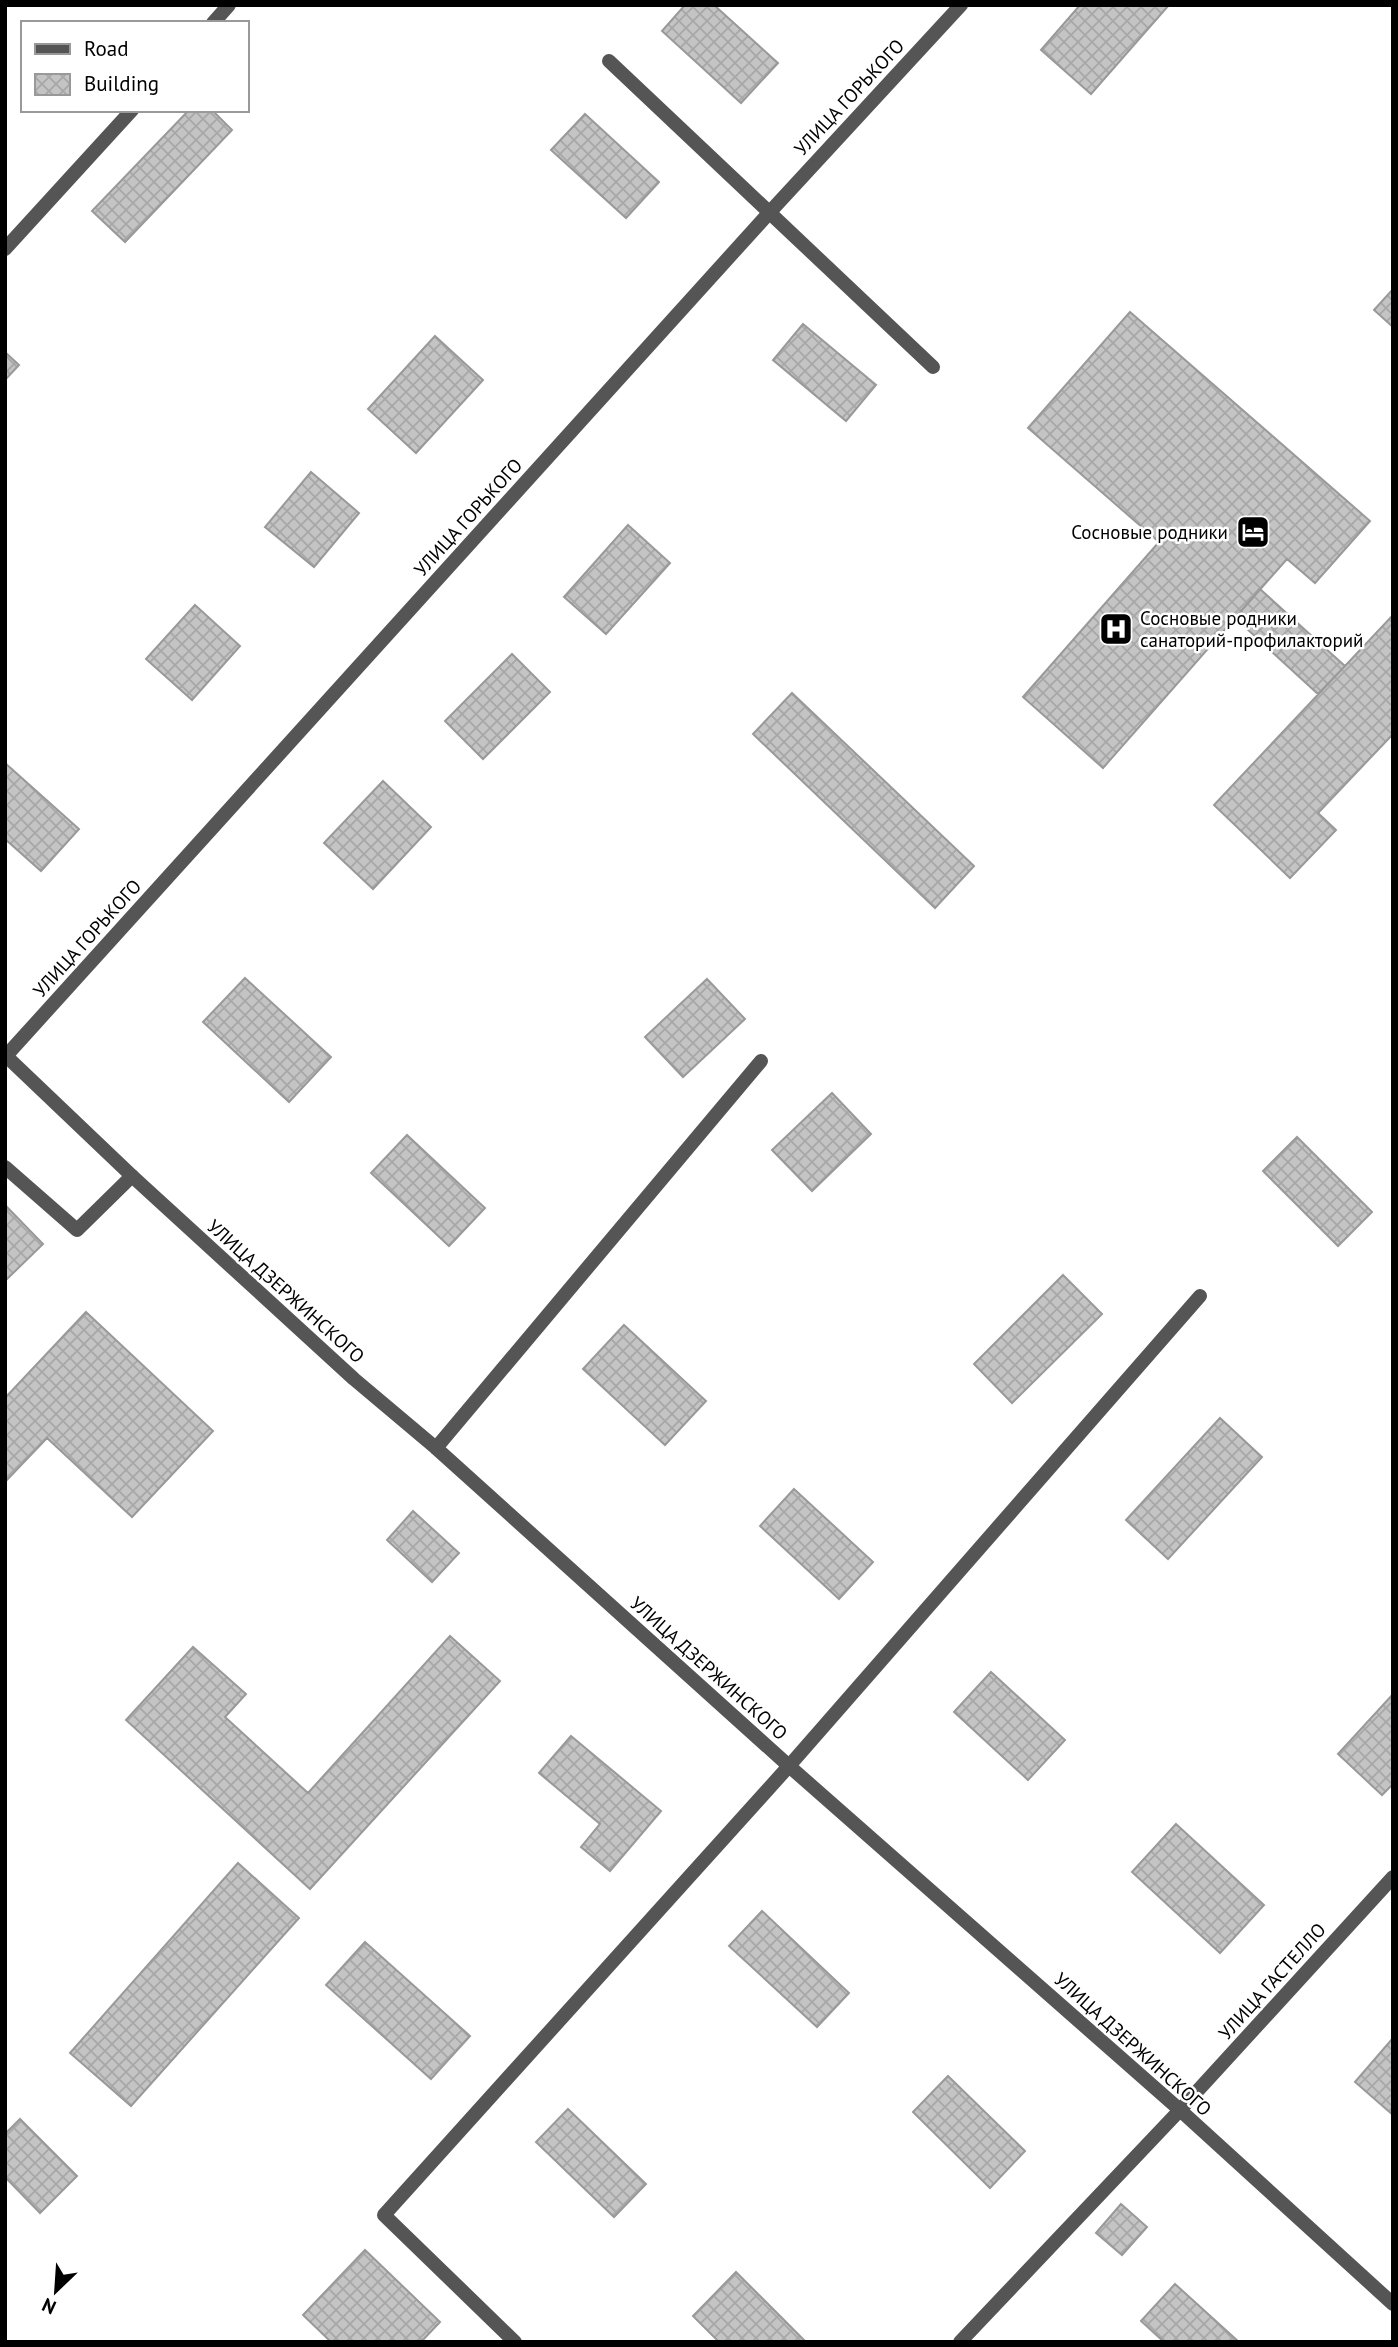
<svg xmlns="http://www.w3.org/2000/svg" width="1398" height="2347" font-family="'PT Sans',sans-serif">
  <defs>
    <pattern id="building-cross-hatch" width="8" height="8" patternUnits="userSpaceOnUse" patternTransform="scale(1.75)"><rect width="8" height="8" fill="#c4c4c4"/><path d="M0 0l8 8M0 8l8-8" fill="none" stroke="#a7a7a7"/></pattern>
  </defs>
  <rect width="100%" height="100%" fill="#fff"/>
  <!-- building -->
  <path fill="url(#building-cross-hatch)" stroke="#999" stroke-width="2" d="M 685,5 L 714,5 L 778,63 L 741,103 L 662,31 Z
    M 1080,5 L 1169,5 L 1091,94 L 1041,50 Z
    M 189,110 L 212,110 L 232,130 L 125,242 L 92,211 Z
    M 585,114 L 659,182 L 626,218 L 551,150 Z
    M 1393,289 L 1393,327 L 1374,310 Z
    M 1130,312 L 1370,521 L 1315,583 L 1287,559 L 1103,768 L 1023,697 L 1159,542 L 1028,428 Z
    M 803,324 L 876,385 L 846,421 L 773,360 Z
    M 435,336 L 483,380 L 416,453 L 368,409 Z
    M 5,352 L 19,365 L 5,380 Z
    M 311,472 L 359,513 L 314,567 L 265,527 Z
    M 628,525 L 670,563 L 606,634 L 564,597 Z
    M 1260,589 L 1345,666 L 1318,694 L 1235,618 Z
    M 195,605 L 240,646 L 192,700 L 146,659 Z
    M 1393,615 L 1393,734 L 1318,813 L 1336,830 L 1290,878 L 1214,805 Z
    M 512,654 L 550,692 L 483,759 L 445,721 Z
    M 792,693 L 974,866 L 935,908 L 753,734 Z
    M 5,763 L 79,829 L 41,871 L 5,839 Z
    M 383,781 L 431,827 L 373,889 L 324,843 Z
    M 245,978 L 331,1057 L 289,1102 L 203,1022 Z
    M 707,979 L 745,1019 L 683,1077 L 645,1037 Z
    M 832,1093 L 871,1134 L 812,1191 L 772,1150 Z
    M 407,1135 L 485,1208 L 449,1246 L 371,1173 Z
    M 1297,1137 L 1372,1212 L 1338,1246 L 1263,1171 Z
    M 5,1205 L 43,1244 L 5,1281 Z
    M 1063,1275 L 1102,1314 L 1012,1403 L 974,1364 Z
    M 86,1312 L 213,1431 L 132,1517 L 47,1438 L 5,1482 L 5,1398 Z
    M 624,1325 L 706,1401 L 665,1445 L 583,1369 Z
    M 1220,1418 L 1262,1457 L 1168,1559 L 1126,1520 Z
    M 794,1489 L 873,1562 L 839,1599 L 760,1526 Z
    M 413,1511 L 459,1553 L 432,1582 L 387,1540 Z
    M 450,1636 L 500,1681 L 310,1889 L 126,1720 L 193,1647 L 246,1694 L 225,1717 L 308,1793 Z
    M 991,1672 L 1065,1740 L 1028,1780 L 954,1712 Z
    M 1393,1694 L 1393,1784 L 1382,1795 L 1338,1754 Z
    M 571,1736 L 661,1811 L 610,1871 L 581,1847 L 600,1824 L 539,1773 Z
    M 1176,1824 L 1264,1905 L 1220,1953 L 1132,1872 Z
    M 238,1863 L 299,1918 L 131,2106 L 70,2053 Z
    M 762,1911 L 849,1993 L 817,2027 L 729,1946 Z
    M 365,1942 L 470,2036 L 431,2079 L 326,1985 Z
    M 1393,2038 L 1393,2115 L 1355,2082 Z
    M 948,2076 L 1025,2151 L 990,2188 L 913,2112 Z
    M 568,2109 L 646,2184 L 614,2217 L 536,2142 Z
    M 20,2119 L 77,2176 L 40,2213 L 5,2177 L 5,2134 Z
    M 1121,2204 L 1147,2227 L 1122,2255 L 1096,2233 Z
    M 365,2250 L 440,2322 L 421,2342 L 331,2342 L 303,2315 Z
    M 736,2272 L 806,2342 L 719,2342 L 693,2316 Z
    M 1175,2284 L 1239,2342 L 1164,2342 L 1141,2321 Z"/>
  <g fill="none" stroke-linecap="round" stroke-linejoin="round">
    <!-- service -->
    <path stroke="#555" stroke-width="14" d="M 213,23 L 229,5
      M 609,61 L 933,367
      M 5,249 L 132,110
      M 5,1167 L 77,1230 L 132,1176
      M 436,1448 L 761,1061
      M 789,1766 L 1200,1296"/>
    <!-- minor -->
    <path stroke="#555" stroke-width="14" d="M 5,1057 L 769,213 L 961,5
      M 515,2342 L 384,2215 L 789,1766
      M 960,2342 L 1180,2110 L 1393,1877"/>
    <!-- tertiary -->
    <path stroke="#555" stroke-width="14" d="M 5,1055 L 132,1176 L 354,1379 L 436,1448 L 789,1766 L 1180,2110 L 1393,2304"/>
  </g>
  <!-- icons -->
  <defs>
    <symbol id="hotel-square" viewBox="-11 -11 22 22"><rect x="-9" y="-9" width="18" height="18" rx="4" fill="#000" stroke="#fff"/><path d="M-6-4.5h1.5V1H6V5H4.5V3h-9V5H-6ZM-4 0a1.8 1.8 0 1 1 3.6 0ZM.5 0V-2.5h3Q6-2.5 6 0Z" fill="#fff"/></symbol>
    <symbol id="hospital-square" viewBox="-11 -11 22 22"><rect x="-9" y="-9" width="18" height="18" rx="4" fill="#000" stroke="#fff"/><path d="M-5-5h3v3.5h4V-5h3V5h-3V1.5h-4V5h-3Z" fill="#fff"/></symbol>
  </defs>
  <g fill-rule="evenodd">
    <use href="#hotel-square" x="1234" y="513" width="38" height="38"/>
    <use href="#hospital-square" x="1097" y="610" width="38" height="38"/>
  </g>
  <g text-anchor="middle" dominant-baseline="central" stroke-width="5" stroke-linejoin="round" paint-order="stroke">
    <!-- street labels -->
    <g font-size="19" fill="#000" stroke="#fff">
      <text transform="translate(849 97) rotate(-47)">УЛИЦА ГОРЬКОГО</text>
      <text transform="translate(468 517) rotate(-48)">УЛИЦА ГОРЬКОГО</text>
      <text transform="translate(87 938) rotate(-48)">УЛИЦА ГОРЬКОГО</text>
      <text transform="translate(286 1291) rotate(42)">УЛИЦА ДЗЕРЖИНСКОГО</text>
      <text transform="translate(709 1668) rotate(42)">УЛИЦА ДЗЕРЖИНСКОГО</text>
      <text transform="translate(1272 1981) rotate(-48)">УЛИЦА ГАСТЕЛЛО</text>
      <text transform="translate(1133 2044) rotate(42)">УЛИЦА ДЗЕРЖИНСКОГО</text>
    </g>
    <!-- poi labels -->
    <g font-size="19" fill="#000" stroke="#fff" text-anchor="end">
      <text x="1228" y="532">Сосновые родники</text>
      <text x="1140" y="618" text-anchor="start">Сосновые родники<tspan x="1140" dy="22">санаторий-профилакторий</tspan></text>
    </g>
  </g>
  <!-- border -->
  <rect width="1398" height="2347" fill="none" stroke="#000000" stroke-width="14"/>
  <!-- legend -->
  <rect x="21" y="21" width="228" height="91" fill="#ffffff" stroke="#999999" stroke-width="2"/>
  <rect x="35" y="44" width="35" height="10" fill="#555555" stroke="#999999" stroke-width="2"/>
  <text x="84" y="56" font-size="21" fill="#000000">Road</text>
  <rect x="35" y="74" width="35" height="21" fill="url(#building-cross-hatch)" stroke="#999999" stroke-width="2"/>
  <text x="84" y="91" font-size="21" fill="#000000">Building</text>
  <!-- north arrow -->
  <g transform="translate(56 2291) rotate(205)" stroke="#ffffff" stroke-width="5" paint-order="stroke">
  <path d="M0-5L12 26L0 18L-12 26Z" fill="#000000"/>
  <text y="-10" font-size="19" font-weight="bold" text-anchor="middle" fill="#000000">N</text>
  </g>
</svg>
